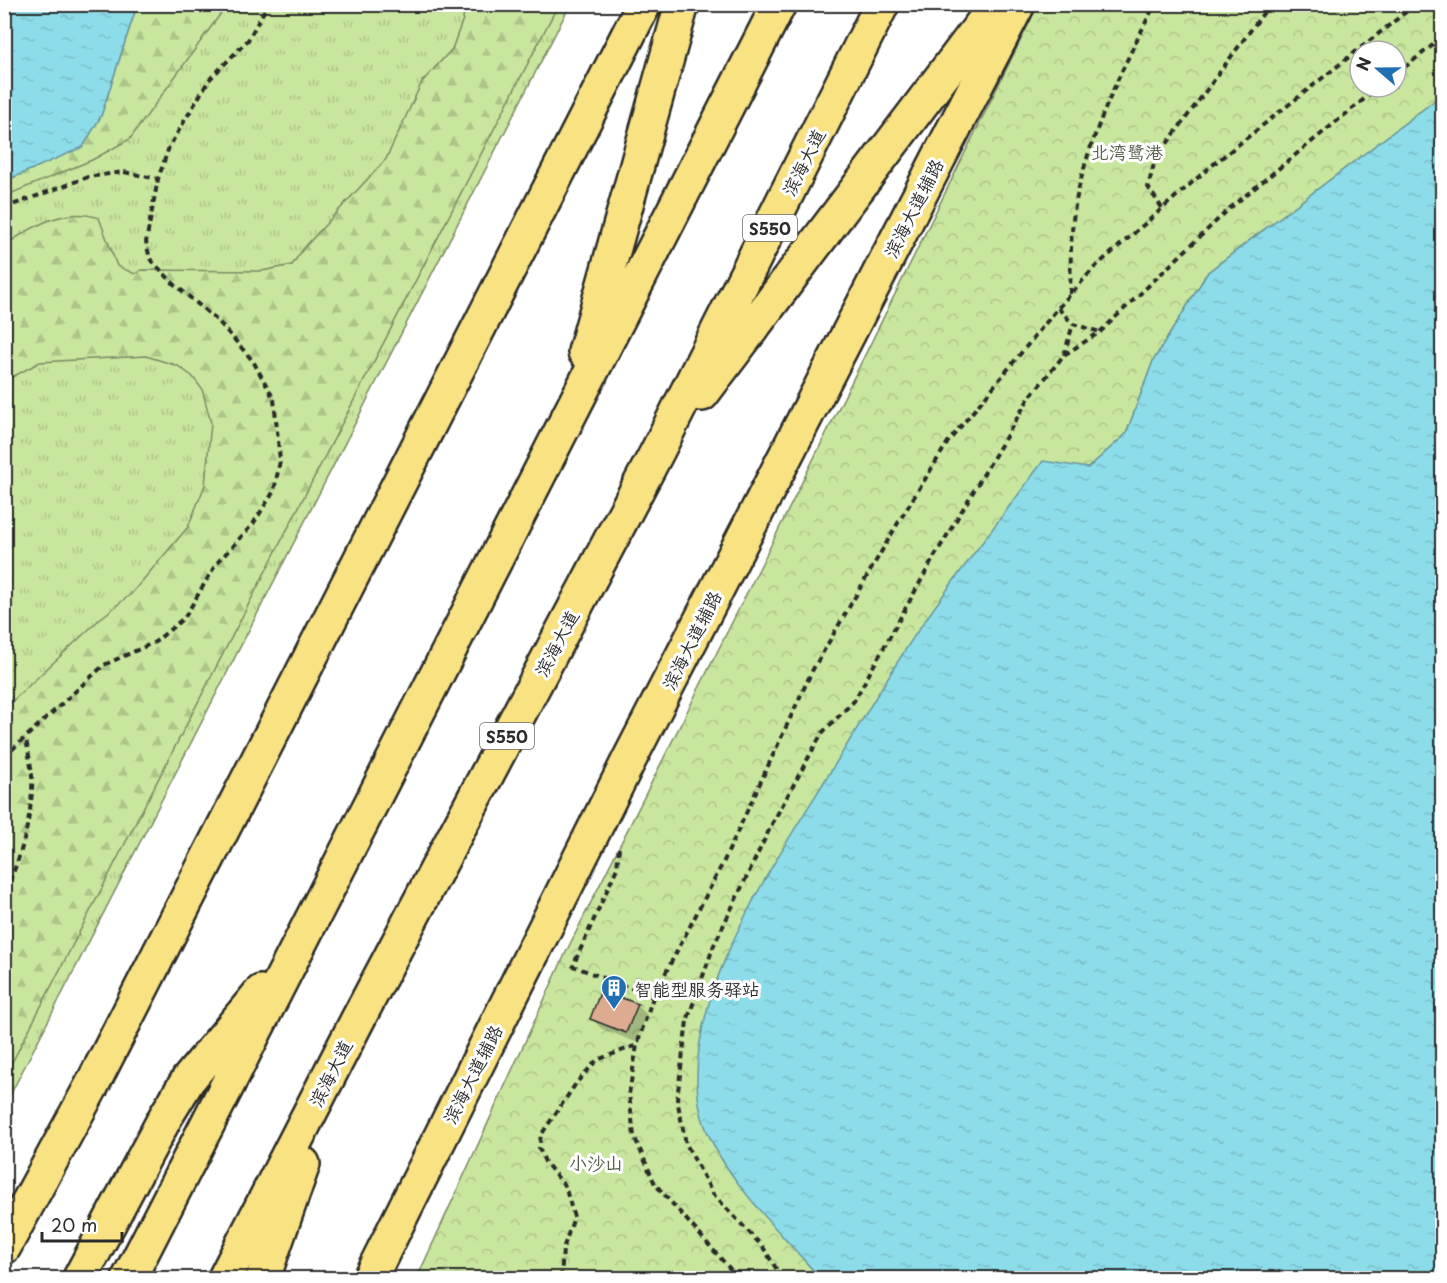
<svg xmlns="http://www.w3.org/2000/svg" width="1447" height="1283" font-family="'Playpen Sans','LXGW WenKai TC',sans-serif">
  <defs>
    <pattern id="grass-tufts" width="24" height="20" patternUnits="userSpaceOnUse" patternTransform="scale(1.5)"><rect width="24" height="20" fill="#c8e69e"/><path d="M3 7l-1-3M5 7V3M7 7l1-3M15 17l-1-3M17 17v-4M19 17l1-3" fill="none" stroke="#acc588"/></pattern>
    <pattern id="forest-firs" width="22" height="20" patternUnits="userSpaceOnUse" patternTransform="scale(1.5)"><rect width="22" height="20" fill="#c8e69e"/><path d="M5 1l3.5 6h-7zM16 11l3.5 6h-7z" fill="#acc588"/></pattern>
    <pattern id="park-crowns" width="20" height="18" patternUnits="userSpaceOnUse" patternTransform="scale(1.5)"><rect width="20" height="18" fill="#c8e69e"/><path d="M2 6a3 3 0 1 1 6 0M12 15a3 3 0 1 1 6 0" fill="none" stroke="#acc588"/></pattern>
    <pattern id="water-ripples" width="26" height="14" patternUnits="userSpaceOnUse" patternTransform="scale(1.5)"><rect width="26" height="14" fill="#8ddcea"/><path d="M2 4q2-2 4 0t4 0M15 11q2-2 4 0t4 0" fill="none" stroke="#7abdc9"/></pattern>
  </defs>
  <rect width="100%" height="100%" fill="#fff"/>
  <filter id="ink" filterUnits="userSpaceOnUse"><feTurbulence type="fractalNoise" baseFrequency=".0167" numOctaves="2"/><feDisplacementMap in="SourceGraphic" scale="12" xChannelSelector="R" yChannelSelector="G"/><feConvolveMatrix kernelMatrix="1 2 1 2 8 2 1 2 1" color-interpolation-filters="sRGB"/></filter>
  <g filter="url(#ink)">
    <!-- grass -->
    <path fill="url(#grass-tufts)" stroke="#7a8864" stroke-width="1.5" d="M 5,5 L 570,5 L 5,1105 Z"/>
    <!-- forest -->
    <path fill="url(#forest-firs)" stroke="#7a8864" stroke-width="1.5" d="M 137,5 L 227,5 L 130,139 L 92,160 L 5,196 L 5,181 L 83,146 L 101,116 Z
      M 465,5 L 558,5 L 5,1076 L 5,708 L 101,618 L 131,594 L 188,527 L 205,485 L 211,423 L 202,389 L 192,376 L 178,366 L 146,356 L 40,362 L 5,381 L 5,245 C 32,227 65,206 99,218 L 117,266 L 135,274 L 141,270 L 262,271 L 292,265 L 303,249 L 386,159 L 422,82 L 452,49 L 463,19 Z"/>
    <!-- park -->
    <path fill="url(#park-crowns)" stroke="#7a8864" stroke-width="1.5" fill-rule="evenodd" d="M 1038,5 L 1442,5 L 1442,95 L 1208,272 L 1153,361 L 1126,434 L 1088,468 L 722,1160 L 746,1193 L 820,1278 L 417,1278 L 567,950 L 767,553 ZM 1360,51 L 1396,51 L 1396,87 L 1360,87 Z"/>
    <!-- water -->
    <path fill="url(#water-ripples)" stroke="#66959e" stroke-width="1.5" d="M 5,4 L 137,5 L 101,116 L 83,147 L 5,181 Z
      M 1442,95 L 1442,1278 L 820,1278 C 782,1234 718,1173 702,1117 C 673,1010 775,861 829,774 C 858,728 885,680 915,635 C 955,576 1001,519 1043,461 L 1088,468 L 1126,434 L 1153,361 L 1208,272 Z"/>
    <!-- shadow -->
    <path fill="#0003" d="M 637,1005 L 647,1015 L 636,1042 L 602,1029 L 592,1019 Z"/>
    <!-- building -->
    <path fill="#ddac90" stroke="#2b2b2b" stroke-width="1.5" d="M 601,990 L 638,1004 L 626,1033 L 590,1019 Z"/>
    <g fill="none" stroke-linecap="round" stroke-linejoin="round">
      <defs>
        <path id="major" d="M 4,1247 L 91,1087 L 644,4
          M 370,1278 L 629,760 L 1018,4"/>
        <path id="highway" d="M 585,352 L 682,4
          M 702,394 L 997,4
          M 80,1278 L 166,1116 L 188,1080 L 261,992
          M 129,1278 L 779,4
          M 225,1278 L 357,1021 L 657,452 L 882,4
          M 263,1278 L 303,1164"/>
      </defs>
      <!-- major casing -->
      <use href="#major" stroke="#2b2b2b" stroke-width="38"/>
      <!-- highway casing -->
      <use href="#highway" stroke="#2b2b2b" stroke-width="38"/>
      <!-- path -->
      <path stroke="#2b2b2b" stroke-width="4" stroke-dasharray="6 4.5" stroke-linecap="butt" d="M 1396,74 L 1442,38
        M 4,208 L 88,177 L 124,172 L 158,179
        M 1162,208 L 1148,187 L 1155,160 L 1270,4
        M 1070,294 C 1071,265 1070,235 1075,206 C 1088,136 1123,67 1155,4
        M 1058,308 L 1073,324 L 1100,332
        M 1064,355 L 1073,324
        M 4,757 L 104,665 L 155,642 L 185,617 L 216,564 L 253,524 L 274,491 L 280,461 L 274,399 L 253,361 L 219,322 L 174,284 L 150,259 L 146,242 L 158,179 L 169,147 L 209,80 L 248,40 L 268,4
        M 619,848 L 617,868 L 573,966 L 653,997
        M 4,890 C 21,865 34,806 32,776 C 31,764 28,751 26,739
        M 561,1278 L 563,1249 L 574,1217 L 565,1186 L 545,1162 L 539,1148 L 541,1135 L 577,1082 L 597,1060 L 637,1045
        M 738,1278 L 655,1184 L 634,1136 L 629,1094 L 637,1045 L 653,997 L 723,863 L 812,671 L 898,523 L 948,442 L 1058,308 L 1094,268 L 1210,167 L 1416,4
        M 782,1278 L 763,1247 L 713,1194 L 686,1144 L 677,1099 L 687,1021 L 714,945 L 772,824 L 822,733 L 854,701 L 933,559 L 1029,398 L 1064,355 L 1100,332 L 1230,208 L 1379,87"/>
      <!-- major -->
      <use href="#major" stroke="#f8e281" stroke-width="33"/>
      <!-- highway -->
      <use href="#highway" stroke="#f8e281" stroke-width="33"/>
    </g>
  </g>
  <!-- icons -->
  <defs>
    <symbol id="building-pin" viewBox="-11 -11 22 30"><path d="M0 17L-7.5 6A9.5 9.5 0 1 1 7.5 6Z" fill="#1f6fb2" stroke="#fff"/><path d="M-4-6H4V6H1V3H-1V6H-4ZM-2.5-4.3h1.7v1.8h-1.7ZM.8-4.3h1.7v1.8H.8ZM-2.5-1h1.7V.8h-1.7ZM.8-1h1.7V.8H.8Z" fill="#fff"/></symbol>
  </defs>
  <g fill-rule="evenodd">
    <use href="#building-pin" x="599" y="973" width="30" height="40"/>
  </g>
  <g text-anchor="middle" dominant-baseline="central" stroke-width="6" stroke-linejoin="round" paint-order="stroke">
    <!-- shield labels -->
    <g fill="#fff" stroke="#6b6b6b" stroke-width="1.5">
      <rect x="743" y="215" width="54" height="26" rx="4.5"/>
      <rect x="480" y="723" width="54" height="26" rx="4.5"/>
    </g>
    <g font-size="16" font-weight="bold" fill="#2b2b2b">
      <text x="770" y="228">S550</text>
      <text x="507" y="736">S550</text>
    </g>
    <!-- park labels -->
    <g font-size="18" fill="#525a48" stroke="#fff">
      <text x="1127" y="151">北湾鹭港</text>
      <text x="596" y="1162">小沙山</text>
    </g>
    <!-- street labels -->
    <g font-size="18" fill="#2b2b2b" stroke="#fff">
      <text transform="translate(803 162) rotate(-63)">滨海大道</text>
      <text transform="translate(913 208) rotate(-63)">滨海大道辅路</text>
      <text transform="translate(691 640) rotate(-63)">滨海大道辅路</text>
      <text transform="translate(556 643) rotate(-62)">滨海大道</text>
      <text transform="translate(330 1073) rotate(-63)">滨海大道</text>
      <text transform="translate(472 1074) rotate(-63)">滨海大道辅路</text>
    </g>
    <!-- poi labels -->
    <g font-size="18" fill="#2b2b2b" stroke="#fff" text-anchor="start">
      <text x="634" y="988">智能型服务驿站</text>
    </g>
  </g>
  <!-- margin -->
  <rect width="1447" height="1283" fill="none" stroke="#fff" stroke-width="24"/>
  <rect x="12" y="12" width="1423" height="1259" fill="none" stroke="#2b2b2b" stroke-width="2" filter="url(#ink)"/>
  <!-- north arrow -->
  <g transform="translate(1378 69) rotate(290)"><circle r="28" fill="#ffffff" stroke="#aaaaaa" stroke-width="1.5"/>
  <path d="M0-4.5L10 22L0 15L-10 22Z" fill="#1f6fb2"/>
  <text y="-9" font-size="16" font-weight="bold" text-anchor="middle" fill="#2b2b2b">N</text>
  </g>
  <!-- scale -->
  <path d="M42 1232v9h80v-9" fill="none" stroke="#2b2b2b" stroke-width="3"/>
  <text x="51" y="1232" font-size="18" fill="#2b2b2b" stroke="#ffffff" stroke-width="4.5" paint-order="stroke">20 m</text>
</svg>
